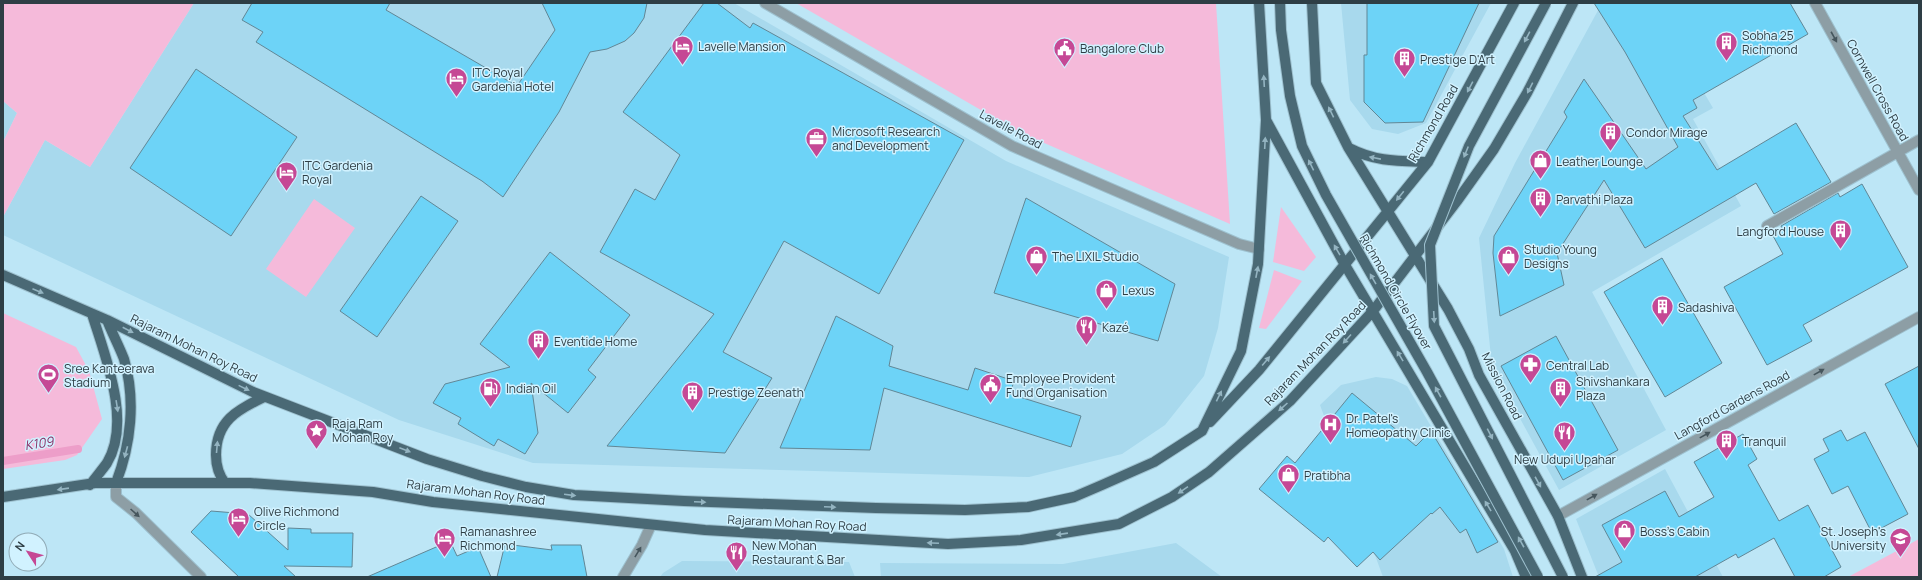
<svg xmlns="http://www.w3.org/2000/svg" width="1922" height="580" font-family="Manrope,sans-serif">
  <rect width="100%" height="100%" fill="#bde6f6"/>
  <!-- built -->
  <path fill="#a8d9ed" d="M 194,3 L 734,3 L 1006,161 L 1229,257 L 1218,328 L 1204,376 L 1165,425 L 1122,454 L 1029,477 L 533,463 L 399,420 L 3,235 L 3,217 L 45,140 L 90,167 Z
    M 1341,3 L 1491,3 L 1426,123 L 1398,134 L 1372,129 L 1350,100 Z
    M 1602,3 L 1651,3 L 1713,108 L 1693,119 L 1741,206 L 1592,292 L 1666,430 L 1559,490 L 1492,367 L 1479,238 L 1515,163 Z
    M 3,101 L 17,113 L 3,142 Z
    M 1376,377 L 1392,379 L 1407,386 L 1504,549 L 1513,577 L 1383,577 L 1320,405 L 1341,385 Z
    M 1665,469 L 1723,577 L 1599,577 L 1576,519 Z
    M 1176,543 L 1222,577 L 881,577 L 880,563 L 1063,564 Z
    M 682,561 L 849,562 L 855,577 L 660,577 L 663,573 Z"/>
  <!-- green -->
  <path fill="#f5bada" d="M 3,3 L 194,3 L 90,167 L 45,140 L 3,217 L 3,142 L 17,113 L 3,101 Z
    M 796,3 L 1216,3 L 1230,224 L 1019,132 Z
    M 314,199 L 355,228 L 306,297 L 266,269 Z
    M 1281,207 L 1316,257 L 1304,271 L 1273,262 Z
    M 1274,270 L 1302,281 L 1266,329 L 1259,328 Z
    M 3,313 L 76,347 L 89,371 L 102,419 L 77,455 L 65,460 L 3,469 Z
    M 1919,539 L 1919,577 L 1848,577 Z"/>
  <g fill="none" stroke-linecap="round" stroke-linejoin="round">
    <!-- stream -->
    <path stroke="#ed9ec9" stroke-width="8" d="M 3,461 L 78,449"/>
  </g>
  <!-- building -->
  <path fill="#6dd3f7" stroke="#618796" d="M 252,3 L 390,3 L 386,10 L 517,86 L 555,30 L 542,3 L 647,3 L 644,18 L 634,33 L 625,41 L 607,49 L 590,52 L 559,112 L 503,197 L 482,181 L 256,42 L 263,32 L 242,20 Z
    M 704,3 L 717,3 L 750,28 L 753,23 L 964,140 L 879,294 L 784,241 L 723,352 L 772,378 L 725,453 L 607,446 L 714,314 L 600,252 L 635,189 L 655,200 L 680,155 L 623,112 Z
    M 1367,3 L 1479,3 L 1423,122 L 1385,123 L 1364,102 L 1364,55 L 1367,55 Z
    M 1594,3 L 1790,3 L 1808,34 L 1693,100 L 1697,108 L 1683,116 L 1717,170 L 1796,123 L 1831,182 L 1774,214 L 1756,183 L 1645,248 L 1604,180 L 1557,253 L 1564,285 L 1500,316 L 1493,253 L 1494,236 L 1567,117 L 1564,112 L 1584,79 L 1646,169 L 1678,147 L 1625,52 Z
    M 196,69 L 297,137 L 231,236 L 130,168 Z
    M 1862,184 L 1908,267 L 1803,325 L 1812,341 L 1767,365 L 1724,287 L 1783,254 L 1772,234 L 1782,228 L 1781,226 L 1838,193 L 1840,197 Z
    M 421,196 L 458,221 L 377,337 L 340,311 Z
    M 1026,198 L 1175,284 L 1158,341 L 994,293 Z
    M 550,252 L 630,315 L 588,370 L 596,377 L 568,413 L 531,383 L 538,433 L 525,454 L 498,439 L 494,446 L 458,424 L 461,418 L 433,403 L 445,384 L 510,367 L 480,344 Z
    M 1662,258 L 1722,363 L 1665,397 L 1604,292 Z
    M 836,316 L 893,346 L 889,366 L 968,390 L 975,368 L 1014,381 L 1010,394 L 1081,416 L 1071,447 L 884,388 L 870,450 L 780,448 Z
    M 1556,336 L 1618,450 L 1563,480 L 1501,366 Z
    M 1919,366 L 1919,449 L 1885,384 Z
    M 1352,393 L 1416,446 L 1431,431 L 1498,542 L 1477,553 L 1466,529 L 1460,533 L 1440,507 L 1432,514 L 1431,513 L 1380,560 L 1373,552 L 1357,567 L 1328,537 L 1324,542 L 1259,489 L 1287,456 L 1295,463 Z
    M 1841,430 L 1847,441 L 1865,432 L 1908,514 L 1872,533 L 1848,486 L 1832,494 L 1814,459 L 1829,451 L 1823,439 Z
    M 1743,434 L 1757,459 L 1748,465 L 1779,521 L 1808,505 L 1841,567 L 1824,577 L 1795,577 L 1774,538 L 1738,558 L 1736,554 L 1695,577 L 1595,577 L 1622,562 L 1602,525 L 1665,491 L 1679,517 L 1714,497 L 1694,462 Z
    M 211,511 L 248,514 L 288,550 L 288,528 L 311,529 L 311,533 L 353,533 L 352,567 L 284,566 L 296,577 L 239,577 L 191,532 Z
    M 450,541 L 457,556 L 478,547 L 491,577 L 367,577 Z
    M 505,544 L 552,550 L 551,545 L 581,545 L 587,577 L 497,577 Z"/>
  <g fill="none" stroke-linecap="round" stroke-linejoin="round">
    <defs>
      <path id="minor" d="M 765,3 L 1012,146 L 1239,244 L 1259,249
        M 1815,3 L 1919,190
        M 1767,226 L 1919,140
        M 116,483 L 116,497 L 136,513 L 201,577
        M 1558,516 L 1919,317
        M 623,577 L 642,545 L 651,525"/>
      <path id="major" d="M 1259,3 L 1266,120 L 1345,265 L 1515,551 L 1526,577
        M 1312,3 L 1316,83 L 1348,147 L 1448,309 L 1469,349 L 1479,375 L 1558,516 L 1582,577
        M 1349,148 C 1376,162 1398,161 1428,162
        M 3,275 L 107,320 L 253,392 L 427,459 L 482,476 L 526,487 L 574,495 L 684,501 L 876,508 L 965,510 L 1028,507 L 1074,497 L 1102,485 L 1154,462 L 1202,431 L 1241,351 L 1258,264 L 1266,120
        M 107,320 C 112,333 119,346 124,359 C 136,400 131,444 116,483
        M 1210,422 L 1259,370 L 1428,162 L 1514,3
        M 225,483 C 218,474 216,466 216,455 C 216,421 237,410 264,397
        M 90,485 C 96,477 102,470 107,463 C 132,422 105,356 92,314
        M 3,497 L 95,483 L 250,483 L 373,492 L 433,502 L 705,530 L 948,544 L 1021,540 L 1119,524 L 1172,497 L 1209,472 L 1290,401 L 1373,311 L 1457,201 L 1494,149 L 1527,93 L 1573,3"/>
    </defs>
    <!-- minor casing -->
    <use href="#minor" stroke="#9ec1cf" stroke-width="12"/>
    <!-- major casing -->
    <use href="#major" stroke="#9ec1cf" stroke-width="12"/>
    <!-- minor -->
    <use href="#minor" stroke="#8d9ea5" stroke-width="10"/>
    <!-- major -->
    <use href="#major" stroke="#4a6975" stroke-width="10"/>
    <defs>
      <path id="major-bridge" d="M 1280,3 L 1281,30 L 1290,96 L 1302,146 L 1326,195 L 1427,372 L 1538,577
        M 1546,3 L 1469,146 L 1430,245 L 1434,326 L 1563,577"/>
    </defs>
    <!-- major-bridge casing -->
    <use href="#major-bridge" stroke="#9ec1cf" stroke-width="12" stroke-linecap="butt"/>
    <!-- major-bridge -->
    <use href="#major-bridge" stroke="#4a6975" stroke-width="10"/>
  </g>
  <!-- one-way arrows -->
  <defs><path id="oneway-solid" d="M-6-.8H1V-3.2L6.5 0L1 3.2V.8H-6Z"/></defs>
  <g fill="#94b4c1">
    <use href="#oneway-solid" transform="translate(1527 37) rotate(118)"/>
    <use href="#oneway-solid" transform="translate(1264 81) rotate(-93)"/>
    <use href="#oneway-solid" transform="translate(1470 87) rotate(118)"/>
    <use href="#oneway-solid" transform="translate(1530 88) rotate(117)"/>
    <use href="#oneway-solid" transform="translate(1331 112) rotate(-116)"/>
    <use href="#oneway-solid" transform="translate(1265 143) rotate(-87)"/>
    <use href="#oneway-solid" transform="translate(1466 152) rotate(112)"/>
    <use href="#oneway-solid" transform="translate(1375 158) rotate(-169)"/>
    <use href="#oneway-solid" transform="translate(1311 165) rotate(-116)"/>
    <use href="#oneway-solid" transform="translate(1400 196) rotate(129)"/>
    <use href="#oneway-solid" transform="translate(1337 250) rotate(-120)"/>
    <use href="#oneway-solid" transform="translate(1257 272) rotate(-79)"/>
    <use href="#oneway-solid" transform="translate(1373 279) rotate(-120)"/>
    <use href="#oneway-solid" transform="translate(38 291) rotate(23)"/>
    <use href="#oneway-solid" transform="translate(1434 317) rotate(87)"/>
    <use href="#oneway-solid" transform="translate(128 330) rotate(27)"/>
    <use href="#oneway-solid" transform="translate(1347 339) rotate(132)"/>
    <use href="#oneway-solid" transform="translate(1400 356) rotate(-121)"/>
    <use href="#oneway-solid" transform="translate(1266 361) rotate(-50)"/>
    <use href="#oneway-solid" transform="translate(244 388) rotate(26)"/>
    <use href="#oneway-solid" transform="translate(1438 392) rotate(-119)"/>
    <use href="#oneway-solid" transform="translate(1219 396) rotate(-64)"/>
    <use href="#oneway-solid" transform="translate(117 406) rotate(81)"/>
    <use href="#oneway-solid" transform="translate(1283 407) rotate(138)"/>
    <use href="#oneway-solid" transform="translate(1490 434) rotate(63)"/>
    <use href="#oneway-solid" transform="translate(217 447) rotate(-85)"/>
    <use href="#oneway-solid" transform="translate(405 450) rotate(21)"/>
    <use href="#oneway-solid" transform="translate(126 452) rotate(105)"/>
    <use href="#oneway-solid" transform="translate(1538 482) rotate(61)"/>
    <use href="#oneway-solid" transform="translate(63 489) rotate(172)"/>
    <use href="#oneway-solid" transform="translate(1183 490) rotate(146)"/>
    <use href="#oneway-solid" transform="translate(570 495) rotate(7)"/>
    <use href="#oneway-solid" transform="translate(700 502) rotate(2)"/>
    <use href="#oneway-solid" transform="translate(1488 506) rotate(-121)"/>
    <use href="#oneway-solid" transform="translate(830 507) rotate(2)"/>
    <use href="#oneway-solid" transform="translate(1062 534) rotate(172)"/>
    <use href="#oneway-solid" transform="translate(1521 542) rotate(-119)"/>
    <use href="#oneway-solid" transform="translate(933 543) rotate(-177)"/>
  </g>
  <g fill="#46565d">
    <use href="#oneway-solid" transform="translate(1834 37) rotate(61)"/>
    <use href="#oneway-solid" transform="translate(1819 372) rotate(-29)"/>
    <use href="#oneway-solid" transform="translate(1705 435) rotate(-29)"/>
    <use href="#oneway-solid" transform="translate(1592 497) rotate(-29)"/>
    <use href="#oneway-solid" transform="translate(135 513) rotate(42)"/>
    <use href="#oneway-solid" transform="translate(638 552) rotate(-59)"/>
  </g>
  <!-- icons -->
  <defs>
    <symbol id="building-pin" viewBox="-11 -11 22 30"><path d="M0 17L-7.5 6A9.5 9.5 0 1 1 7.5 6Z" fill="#c54895" stroke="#d1f2ff"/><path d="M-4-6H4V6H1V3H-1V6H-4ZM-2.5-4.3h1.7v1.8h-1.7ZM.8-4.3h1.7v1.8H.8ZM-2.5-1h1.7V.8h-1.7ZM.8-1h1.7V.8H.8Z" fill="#fff"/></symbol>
    <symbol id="hotel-pin" viewBox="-11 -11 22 30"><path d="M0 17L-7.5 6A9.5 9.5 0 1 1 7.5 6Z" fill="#c54895" stroke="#d1f2ff"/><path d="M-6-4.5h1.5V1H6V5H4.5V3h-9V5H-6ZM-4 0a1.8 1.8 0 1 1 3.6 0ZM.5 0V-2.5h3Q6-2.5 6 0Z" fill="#fff"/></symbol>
    <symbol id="civic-pin" viewBox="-11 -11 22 30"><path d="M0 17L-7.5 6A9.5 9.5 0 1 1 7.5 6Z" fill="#c54895" stroke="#d1f2ff"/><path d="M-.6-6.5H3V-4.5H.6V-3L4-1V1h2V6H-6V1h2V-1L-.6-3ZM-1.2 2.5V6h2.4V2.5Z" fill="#fff"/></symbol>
    <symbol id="office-pin" viewBox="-11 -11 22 30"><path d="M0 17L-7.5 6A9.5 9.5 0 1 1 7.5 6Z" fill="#c54895" stroke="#d1f2ff"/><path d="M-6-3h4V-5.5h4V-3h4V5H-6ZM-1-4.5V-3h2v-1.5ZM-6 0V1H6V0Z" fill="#fff"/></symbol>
    <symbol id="shop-pin" viewBox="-11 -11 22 30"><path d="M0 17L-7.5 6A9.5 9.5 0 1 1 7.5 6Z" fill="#c54895" stroke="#d1f2ff"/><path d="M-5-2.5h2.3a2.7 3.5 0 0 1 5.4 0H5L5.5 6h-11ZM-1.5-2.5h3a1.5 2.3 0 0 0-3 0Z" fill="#fff"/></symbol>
    <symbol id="restaurant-pin" viewBox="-11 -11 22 30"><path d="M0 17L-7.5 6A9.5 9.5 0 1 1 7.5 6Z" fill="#c54895" stroke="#d1f2ff"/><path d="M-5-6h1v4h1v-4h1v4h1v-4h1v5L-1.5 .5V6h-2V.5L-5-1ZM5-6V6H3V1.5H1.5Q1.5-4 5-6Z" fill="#fff"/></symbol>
    <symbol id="pharmacy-pin" viewBox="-11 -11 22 30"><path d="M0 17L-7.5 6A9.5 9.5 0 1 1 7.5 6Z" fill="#c54895" stroke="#d1f2ff"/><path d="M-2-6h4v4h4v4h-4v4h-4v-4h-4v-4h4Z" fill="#fff"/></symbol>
    <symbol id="stadium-pin" viewBox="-11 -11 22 30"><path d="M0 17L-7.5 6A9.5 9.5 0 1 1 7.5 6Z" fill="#c54895" stroke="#d1f2ff"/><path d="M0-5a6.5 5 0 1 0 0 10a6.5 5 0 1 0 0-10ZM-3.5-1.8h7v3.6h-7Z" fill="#fff"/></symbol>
    <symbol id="fuel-pin" viewBox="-11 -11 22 30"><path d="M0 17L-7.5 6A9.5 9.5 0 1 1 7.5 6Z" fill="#c54895" stroke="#d1f2ff"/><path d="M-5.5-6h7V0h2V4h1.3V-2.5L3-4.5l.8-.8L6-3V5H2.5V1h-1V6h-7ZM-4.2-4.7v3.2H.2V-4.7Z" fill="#fff"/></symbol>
    <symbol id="hospital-pin" viewBox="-11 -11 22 30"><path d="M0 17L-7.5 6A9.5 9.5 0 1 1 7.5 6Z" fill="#c54895" stroke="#d1f2ff"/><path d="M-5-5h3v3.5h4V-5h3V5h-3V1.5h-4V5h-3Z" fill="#fff"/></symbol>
    <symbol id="sight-pin" viewBox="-11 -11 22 30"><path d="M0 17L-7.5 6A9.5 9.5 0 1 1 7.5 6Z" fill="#c54895" stroke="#d1f2ff"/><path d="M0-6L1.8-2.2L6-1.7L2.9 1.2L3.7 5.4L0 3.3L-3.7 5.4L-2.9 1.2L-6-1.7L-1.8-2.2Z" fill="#fff"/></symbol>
    <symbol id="university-pin" viewBox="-11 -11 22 30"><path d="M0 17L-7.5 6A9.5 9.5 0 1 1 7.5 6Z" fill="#c54895" stroke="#d1f2ff"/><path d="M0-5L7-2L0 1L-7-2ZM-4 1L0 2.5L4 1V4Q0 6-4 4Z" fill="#fff"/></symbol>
  </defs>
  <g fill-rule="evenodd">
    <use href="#building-pin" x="1714" y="30" width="25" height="34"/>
    <use href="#hotel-pin" x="670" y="34" width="25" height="34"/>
    <use href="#civic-pin" x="1052" y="36" width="25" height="34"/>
    <use href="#building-pin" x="1392" y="46" width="25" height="34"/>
    <use href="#hotel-pin" x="444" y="66" width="25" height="34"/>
    <use href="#building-pin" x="1598" y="120" width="25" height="34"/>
    <use href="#office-pin" x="804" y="126" width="25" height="34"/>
    <use href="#shop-pin" x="1528" y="148" width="25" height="34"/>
    <use href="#hotel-pin" x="274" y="160" width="25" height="34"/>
    <use href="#building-pin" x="1528" y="186" width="25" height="34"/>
    <use href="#building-pin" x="1828" y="218" width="25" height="34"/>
    <use href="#shop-pin" x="1024" y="244" width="25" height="34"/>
    <use href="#shop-pin" x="1496" y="244" width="25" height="34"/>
    <use href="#shop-pin" x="1094" y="278" width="25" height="34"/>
    <use href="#building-pin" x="1650" y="294" width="25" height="34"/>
    <use href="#restaurant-pin" x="1074" y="314" width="25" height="34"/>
    <use href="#building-pin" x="526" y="328" width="25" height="34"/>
    <use href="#pharmacy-pin" x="1518" y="352" width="25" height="34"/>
    <use href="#stadium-pin" x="36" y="362" width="25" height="34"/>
    <use href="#civic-pin" x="978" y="372" width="25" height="34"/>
    <use href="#fuel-pin" x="478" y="376" width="25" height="34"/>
    <use href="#building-pin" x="1548" y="376" width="25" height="34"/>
    <use href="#building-pin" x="680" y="380" width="25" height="34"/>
    <use href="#hospital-pin" x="1318" y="412" width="25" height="34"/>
    <use href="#sight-pin" x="304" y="418" width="25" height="34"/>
    <use href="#restaurant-pin" x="1552" y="420" width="25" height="34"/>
    <use href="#building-pin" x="1714" y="428" width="25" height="34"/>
    <use href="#shop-pin" x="1276" y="462" width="25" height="34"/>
    <use href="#hotel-pin" x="226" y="506" width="25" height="34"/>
    <use href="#shop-pin" x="1612" y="518" width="25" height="34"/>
    <use href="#hotel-pin" x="432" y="526" width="25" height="34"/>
    <use href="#university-pin" x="1888" y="526" width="25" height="34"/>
    <use href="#restaurant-pin" x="724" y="540" width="25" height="34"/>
  </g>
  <g text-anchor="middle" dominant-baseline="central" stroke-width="3" stroke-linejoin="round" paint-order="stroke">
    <!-- poi labels -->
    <g font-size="12" fill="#2e3e45" stroke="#d1f2ff" text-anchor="start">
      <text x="1742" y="35">Sobha 25<tspan x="1742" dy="14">Richmond</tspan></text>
      <text x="698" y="46">Lavelle Mansion</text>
      <text x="1080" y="48">Bangalore Club</text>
      <text x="1420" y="59">Prestige D'Art</text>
      <text x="472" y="72">ITC Royal<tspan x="472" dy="14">Gardenia Hotel</tspan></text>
      <text x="832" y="131">Microsoft Research<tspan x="832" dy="14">and Development</tspan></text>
      <text x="1626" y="132">Condor Mirage</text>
      <text x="1556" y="161">Leather Lounge</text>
      <text x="302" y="165">ITC Gardenia<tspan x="302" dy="14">Royal</tspan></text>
      <text x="1556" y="199">Parvathi Plaza</text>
      <text x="1824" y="231" text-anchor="end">Langford House</text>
      <text x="1524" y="249">Studio Young<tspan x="1524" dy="14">Designs</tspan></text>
      <text x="1052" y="256">The LIXIL Studio</text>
      <text x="1122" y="290">Lexus</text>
      <text x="1678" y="307">Sadashiva</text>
      <text x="1102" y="327">Kazé</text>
      <text x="554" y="341">Eventide Home</text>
      <text x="1546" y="365">Central Lab</text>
      <text x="64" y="368">Sree Kanteerava<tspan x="64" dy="14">Stadium</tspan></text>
      <text x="1006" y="378">Employee Provident<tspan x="1006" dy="14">Fund Organisation</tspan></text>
      <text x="1576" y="381">Shivshankara<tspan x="1576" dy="14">Plaza</tspan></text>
      <text x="506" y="388">Indian Oil</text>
      <text x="708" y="392">Prestige Zeenath</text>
      <text x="1346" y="418">Dr. Patel's<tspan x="1346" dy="14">Homeopathy Clinic</tspan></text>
      <text x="332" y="423">Raja Ram<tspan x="332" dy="14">Mohan Roy</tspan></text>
      <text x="1742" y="441">Tranquil</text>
      <text x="1565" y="459" text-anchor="middle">New Udupi Upahar</text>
      <text x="1304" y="475">Pratibha</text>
      <text x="254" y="511">Olive Richmond<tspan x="254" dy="14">Circle</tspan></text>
      <text x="460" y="531">Ramanashree<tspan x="460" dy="14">Richmond</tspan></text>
      <text x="1640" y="531">Boss's Cabin</text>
      <text x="1886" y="531" text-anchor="end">St. Joseph's<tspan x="1886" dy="14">University</tspan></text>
      <text x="752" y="545">New Mohan<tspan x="752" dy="14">Restaurant &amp; Bar</tspan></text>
    </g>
    <!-- street labels -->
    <g font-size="12" fill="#2e3e45" stroke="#d1f2ff">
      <text transform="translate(1878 90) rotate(61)">Cornwell Cross Road</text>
      <text transform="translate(1433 123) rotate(-60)">Richmond Road</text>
      <text transform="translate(1011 129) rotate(28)">Lavelle Road</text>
      <text transform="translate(1396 292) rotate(60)">Richmond Circle Flyover</text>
      <text transform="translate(194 348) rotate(26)">Rajaram Mohan Roy Road</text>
      <text transform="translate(1315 353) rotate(-46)">Rajaram Mohan Roy Road</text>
      <text transform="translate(1502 386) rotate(63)">Mission Road</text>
      <text transform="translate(1732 405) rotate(-29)">Langford Gardens Road</text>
      <text transform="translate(476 492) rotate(7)">Rajaram Mohan Roy Road</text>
      <text transform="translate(797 523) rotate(3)">Rajaram Mohan Roy Road</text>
    </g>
    <!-- water labels -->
    <g font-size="13" font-style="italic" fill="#882e66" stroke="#d1f2ff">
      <text transform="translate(39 443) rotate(-9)">K109</text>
    </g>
  </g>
  <!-- border -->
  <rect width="1922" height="580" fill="none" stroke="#2e3e45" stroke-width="8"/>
  <!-- north arrow -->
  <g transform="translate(28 552) rotate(306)"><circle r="19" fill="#d1f2ff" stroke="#90aab5"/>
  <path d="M0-3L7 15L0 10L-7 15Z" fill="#c54895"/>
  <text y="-6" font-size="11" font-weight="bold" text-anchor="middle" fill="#2e3e45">N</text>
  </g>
</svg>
